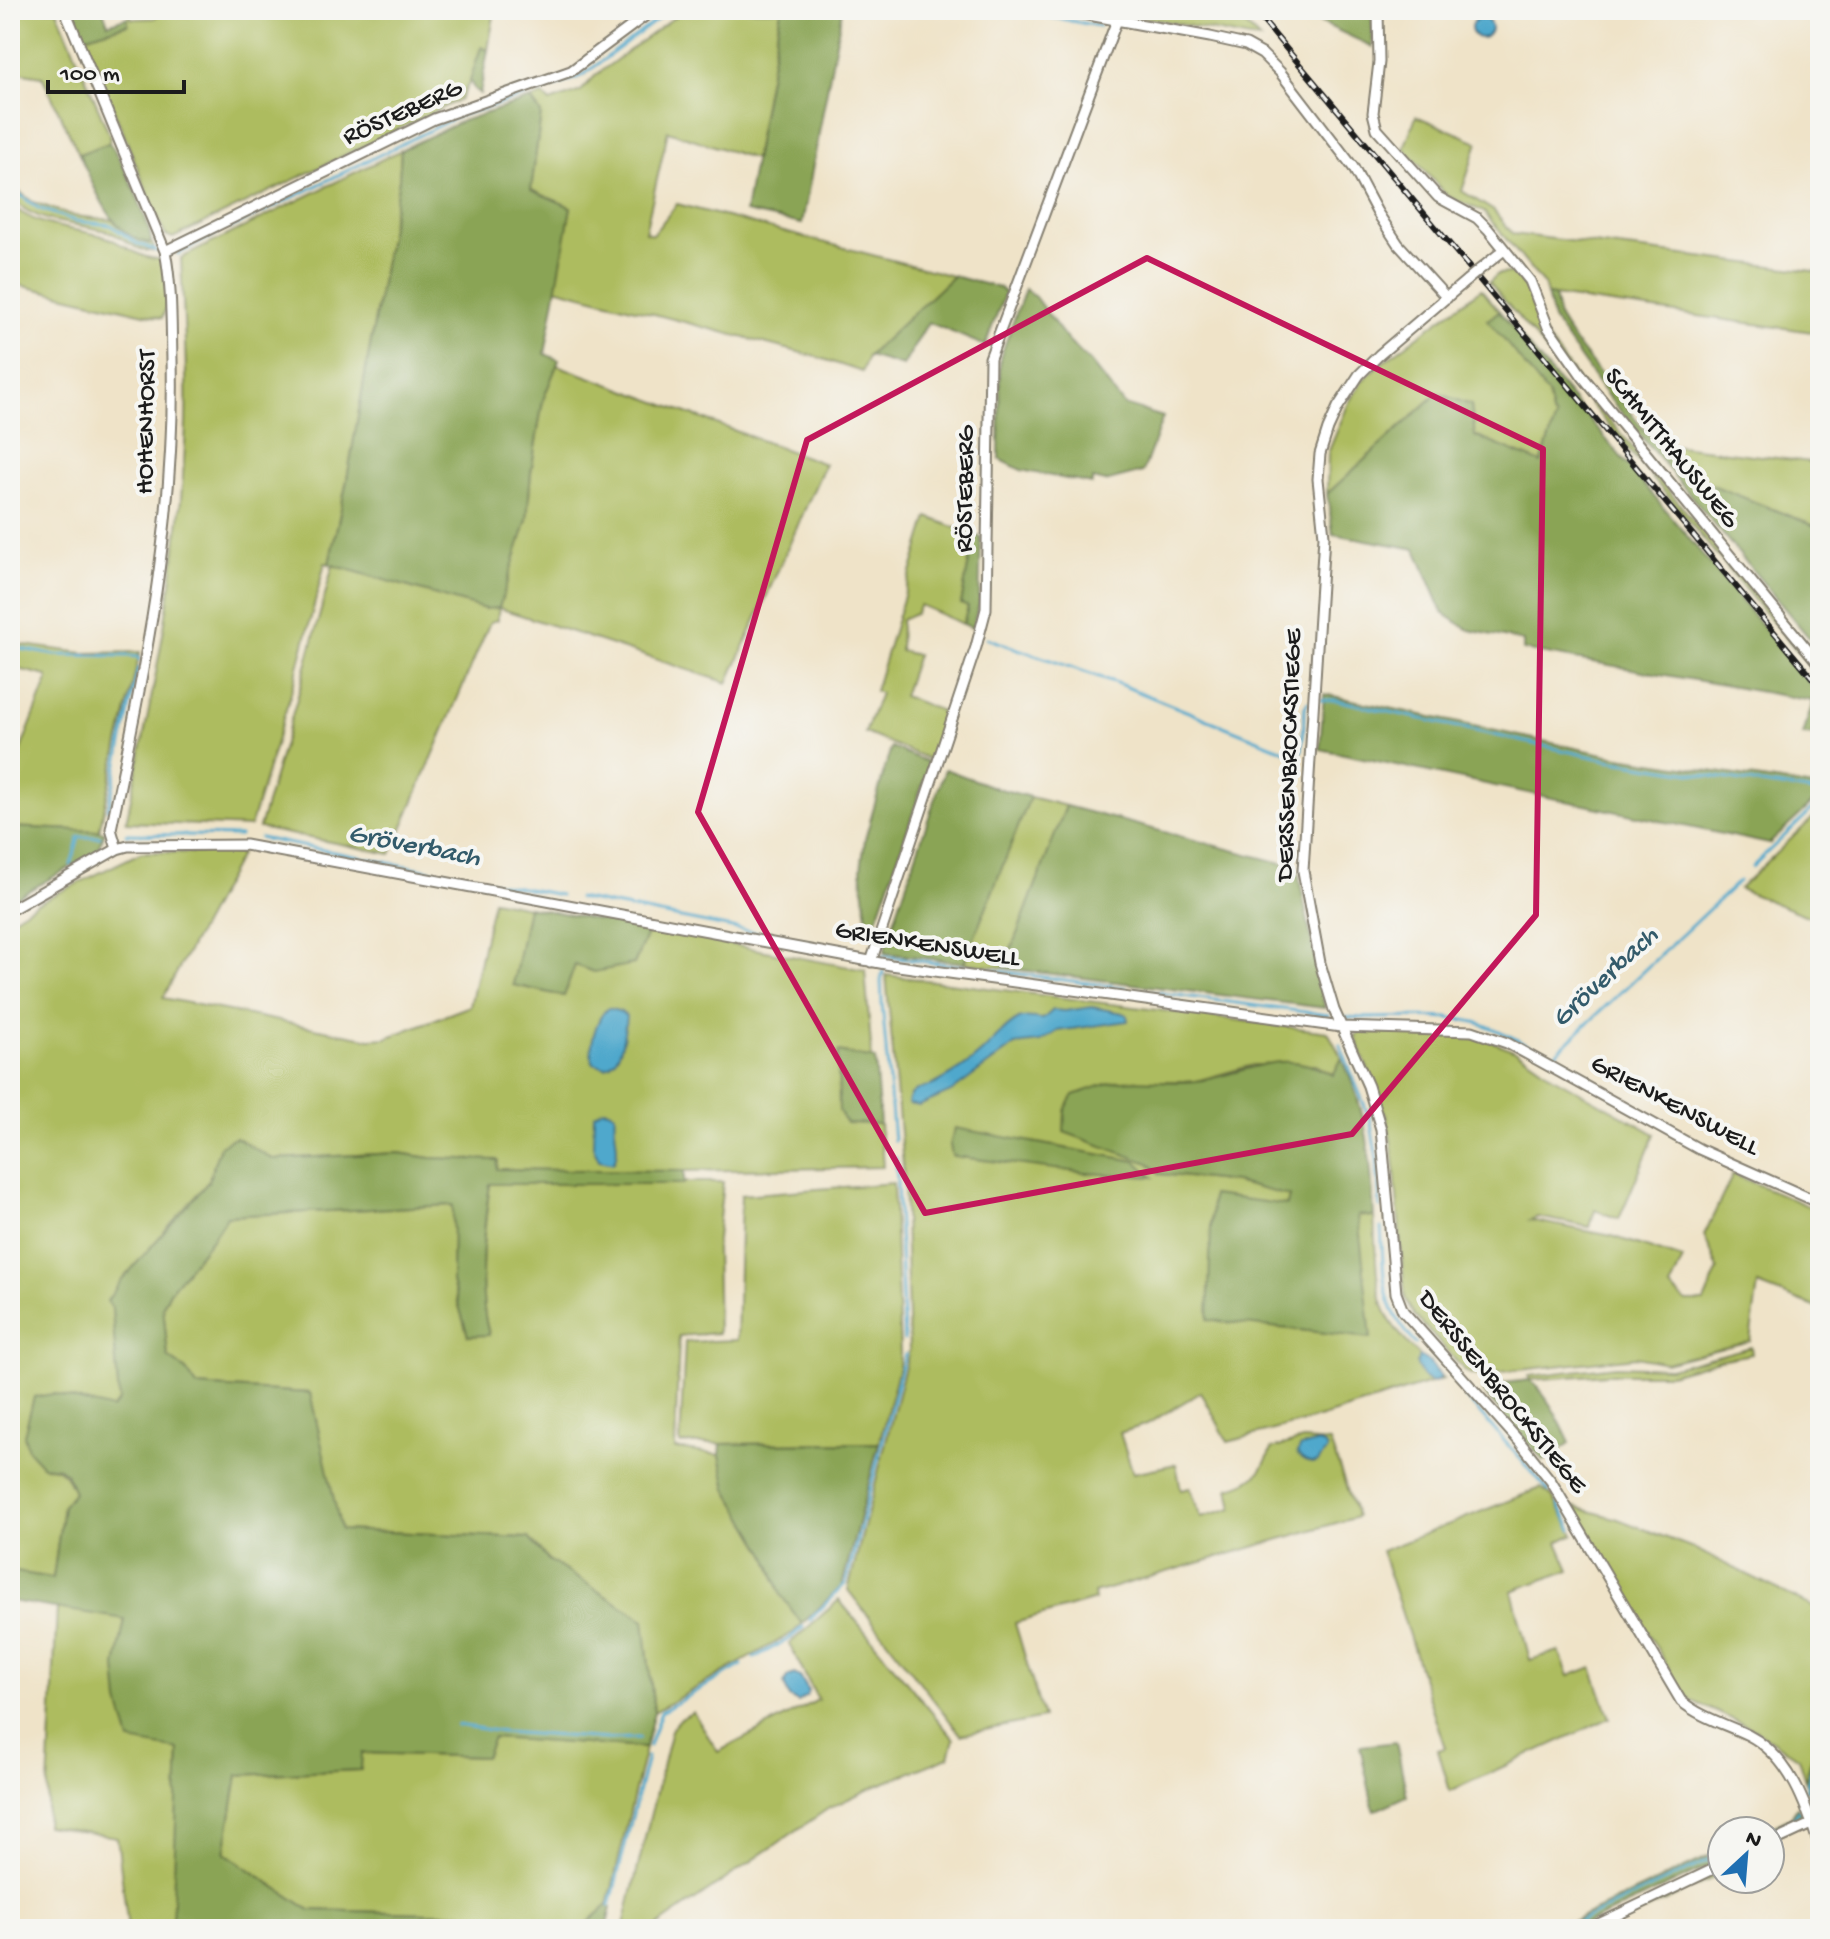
<svg xmlns="http://www.w3.org/2000/svg" width="1830" height="1939" font-family="'Gochi Hand',sans-serif">
  <rect width="100%" height="100%" fill="#f6f6f2"/>
  <filter id="ink" filterUnits="userSpaceOnUse"><feTurbulence type="fractalNoise" baseFrequency=".0125" numOctaves="2"/><feDisplacementMap in="SourceGraphic" scale="16" xChannelSelector="R" yChannelSelector="G"/><feConvolveMatrix kernelMatrix="1 2 1 2 8 2 1 2 1" color-interpolation-filters="sRGB"/></filter>
  <filter id="wash" filterUnits="userSpaceOnUse"><feTurbulence type="fractalNoise" baseFrequency=".006" numOctaves="4" result="noise"/><feDisplacementMap in="SourceGraphic" scale="32" xChannelSelector="R" yChannelSelector="G"/><feGaussianBlur stdDeviation="1.8" result="paint"/><feColorMatrix in="noise" values="0 0 0 0 0 0 0 0 0 0 0 0 0 0 0 0 0 1.4 0 .05"/><feComposite in="paint" operator="in"/></filter>
  <g filter="url(#wash)">
    <rect width="100%" height="100%" fill="#efe3c8"/>
    <!-- green -->
    <path fill="#adbc5e" stroke="#646c3d" stroke-width="2" d="M 18,10 L 57,10 L 110,136 L 109,143 L 79,154 L 42,76 L 10,71 L 10,15 Z
      M 161,10 L 495,10 L 488,50 L 481,48 L 471,79 L 461,99 L 173,238 L 165,235 L 84,37 L 128,24 L 127,17 L 131,16 L 132,19 L 155,18 Z
      M 684,10 L 781,10 L 754,159 L 668,131 L 645,232 L 653,234 L 677,204 L 953,276 L 868,356 L 862,372 L 817,357 L 555,288 L 571,207 L 531,190 L 541,114 L 531,99 L 543,95 L 550,102 L 581,91 L 596,75 Z
      M 1140,10 L 1231,10 L 1260,40 L 1134,15 Z
      M 1416,116 L 1478,142 L 1462,191 L 1494,211 L 1513,234 L 1820,272 L 1820,333 L 1547,295 L 1544,285 L 1484,212 L 1447,196 L 1404,148 Z
      M 401,150 L 399,179 L 346,485 L 329,564 L 325,563 L 294,683 L 250,827 L 126,822 C 154,690 181,559 186,423 C 188,369 183,313 181,258 Z
      M 13,187 L 33,202 L 74,216 L 113,220 L 127,233 L 149,244 L 151,241 L 155,251 C 139,254 124,237 109,232 C 79,222 29,226 10,194 Z
      M 15,208 C 40,228 73,228 103,236 C 123,242 139,260 161,259 C 166,275 170,302 162,318 L 10,283 L 10,215 Z
      M 1509,273 L 1518,279 L 1529,293 L 1538,326 L 1597,405 L 1772,614 L 1783,630 L 1820,673 L 1820,679 L 1489,282 L 1498,274 Z
      M 1481,289 L 1499,311 L 1489,320 L 1548,395 L 1552,414 L 1556,418 L 1541,463 L 1475,436 L 1438,393 L 1327,494 L 1328,453 L 1349,402 L 1363,380 L 1383,362 Z
      M 557,365 L 825,464 L 728,683 L 499,608 L 497,620 L 490,622 L 391,854 L 259,828 L 301,685 L 333,565 L 485,609 L 527,520 L 531,472 L 543,400 Z
      M 1820,442 L 1820,528 L 1677,471 L 1654,443 L 1818,463 Z
      M 928,517 L 974,535 L 961,604 L 968,607 L 963,624 L 920,605 L 915,614 L 901,620 L 900,651 L 917,655 L 903,696 L 947,713 L 931,760 L 865,733 L 880,693 L 875,691 Z
      M 10,643 L 83,653 L 140,652 L 99,831 L 10,827 L 10,777 L 48,680 L 47,676 L 10,667 Z
      M 1030,797 L 1066,806 L 1004,968 L 964,963 Z
      M 1820,811 L 1820,921 L 1739,889 Z
      M 142,852 L 241,853 L 163,998 L 370,1039 L 386,1038 L 470,1006 L 493,900 L 528,907 L 513,985 L 564,996 L 575,965 L 634,964 L 649,929 L 865,970 L 872,1059 L 839,1052 L 846,1123 L 880,1124 L 883,1167 L 632,1172 L 497,1169 L 498,1161 L 431,1158 L 399,1153 L 273,1159 L 235,1137 L 221,1146 L 208,1182 L 121,1281 L 108,1301 L 112,1308 L 119,1401 L 112,1409 L 54,1394 L 43,1466 C 63,1468 66,1474 74,1492 L 63,1506 L 53,1579 L 10,1571 L 10,920 L 35,904 Z
      M 886,975 L 1328,1032 L 1342,1058 L 1334,1075 L 1316,1065 L 1253,1065 L 1196,1081 L 1119,1081 L 1118,1149 L 1149,1163 L 1160,1174 L 1234,1182 L 1289,1195 L 1288,1205 L 1374,1217 C 1376,1246 1374,1292 1388,1317 C 1401,1340 1425,1360 1443,1379 L 1322,1417 L 1228,1442 L 1201,1392 L 1147,1424 L 1120,1433 L 1133,1473 L 1176,1464 L 1181,1490 L 1190,1488 L 1201,1517 L 1233,1508 L 1229,1488 C 1254,1482 1263,1472 1271,1449 L 1303,1440 L 1330,1442 L 1357,1517 L 1094,1593 L 1095,1600 L 1015,1623 L 1043,1718 L 961,1735 L 848,1590 L 909,1351 L 904,1178 Z
      M 1361,1032 C 1431,1033 1497,1025 1553,1077 L 1655,1134 L 1619,1219 L 1595,1210 L 1590,1227 L 1538,1217 L 1530,1220 L 1612,1236 L 1683,1259 L 1670,1288 L 1686,1302 L 1704,1302 L 1718,1269 L 1704,1235 L 1733,1174 L 1820,1211 L 1820,1309 L 1758,1285 L 1750,1341 L 1666,1363 L 1636,1357 L 1475,1375 L 1466,1372 L 1414,1315 L 1405,1298 L 1394,1159 L 1387,1118 L 1355,1036 Z
      M 684,1182 L 723,1182 L 716,1248 L 718,1333 L 679,1336 L 675,1449 L 720,1455 L 727,1489 L 766,1554 L 782,1595 L 802,1624 L 794,1632 L 654,1712 L 644,1620 L 547,1559 L 529,1538 L 340,1530 L 310,1393 L 197,1386 L 186,1370 L 168,1357 L 163,1306 L 170,1291 L 212,1239 L 227,1216 L 454,1205 L 452,1282 L 468,1336 L 489,1334 C 476,1290 484,1230 490,1184 Z
      M 893,1183 L 900,1353 L 899,1367 L 879,1443 L 680,1444 L 685,1342 L 737,1340 L 741,1195 Z
      M 1751,1347 L 1752,1354 L 1719,1360 L 1670,1374 L 1607,1374 L 1530,1380 L 1529,1376 L 1616,1366 L 1670,1368 Z
      M 1541,1488 L 1552,1496 L 1574,1534 L 1558,1542 L 1570,1570 L 1512,1591 L 1530,1660 L 1559,1651 L 1569,1676 L 1592,1667 L 1610,1718 L 1450,1791 L 1438,1750 L 1445,1748 C 1423,1682 1404,1616 1381,1551 Z
      M 1575,1507 L 1618,1519 L 1693,1548 L 1820,1610 L 1820,1728 L 1805,1781 L 1798,1758 L 1758,1731 L 1690,1700 L 1677,1683 Z
      M 839,1600 L 954,1739 L 949,1757 L 876,1786 L 829,1808 L 653,1929 L 623,1929 L 671,1730 L 679,1720 L 693,1712 L 718,1752 L 818,1700 L 789,1644 Z
      M 57,1608 L 125,1618 L 116,1667 L 179,1750 L 173,1923 L 290,1922 L 287,1929 L 128,1929 L 117,1837 L 46,1826 Z
      M 493,1738 L 645,1748 L 608,1905 L 581,1929 L 470,1929 L 469,1914 L 310,1910 L 225,1853 L 238,1775 L 361,1770 L 361,1753 L 485,1757 Z
      M 1722,1868 L 1722,1874 L 1606,1929 L 1595,1929 Z"/>
    <!-- forest -->
    <path fill="#8aa455" stroke="#536038" stroke-width="2" d="M 73,10 L 103,10 L 108,24 L 127,17 L 128,24 L 84,37 Z
      M 781,10 L 842,10 L 802,224 L 745,212 Z
      M 1294,10 L 1362,10 L 1372,15 L 1373,47 Z
      M 481,47 L 488,50 L 480,94 L 474,89 L 470,81 Z
      M 531,99 L 541,114 L 531,190 L 571,207 L 545,354 L 559,360 L 543,400 L 531,472 L 527,520 L 499,608 L 485,609 L 329,564 L 346,485 L 399,180 L 401,150 L 462,121 Z
      M 109,143 C 121,156 152,226 151,243 C 111,239 94,185 79,154 Z
      M 953,276 L 1000,288 L 1005,293 L 985,346 L 928,322 L 903,366 L 868,356 Z
      M 1025,289 L 1035,297 L 1068,341 L 1090,362 L 1124,405 L 1163,417 L 1143,472 L 1105,482 L 1092,479 L 1092,484 L 1021,470 L 999,459 L 1000,358 Z
      M 1547,295 L 1554,296 L 1559,318 L 1570,336 L 1677,471 L 1820,528 L 1820,651 L 1605,393 L 1553,320 Z
      M 1499,311 L 1819,694 L 1814,702 L 1820,709 L 1820,736 L 1803,735 L 1813,701 L 1523,650 L 1523,641 L 1469,630 L 1443,613 L 1416,549 L 1333,534 L 1327,494 L 1438,393 L 1471,405 L 1475,436 L 1541,463 L 1556,418 L 1552,414 L 1548,395 L 1488,320 Z
      M 974,535 L 981,537 L 979,605 L 972,628 L 963,624 L 968,607 L 961,604 Z
      M 1324,694 L 1613,756 L 1820,788 L 1820,796 L 1769,844 L 1320,749 Z
      M 891,747 L 930,763 L 874,928 L 867,918 L 861,869 L 865,839 Z
      M 945,769 L 993,787 L 1030,797 L 964,963 L 885,953 L 885,948 Z
      M 1066,806 L 1297,867 L 1325,1008 L 1004,968 Z
      M 10,827 L 99,831 L 105,832 L 96,853 L 10,901 Z
      M 528,907 L 649,929 L 634,964 L 594,972 L 575,965 L 564,996 L 513,985 Z
      M 838,1052 L 875,1059 L 880,1124 L 846,1123 L 839,1111 Z
      M 1342,1058 C 1368,1112 1371,1159 1374,1217 L 1358,1215 L 1371,1338 L 1208,1320 L 1212,1195 L 1287,1205 L 1289,1196 L 1234,1182 L 1160,1174 L 1149,1163 L 1064,1132 L 1065,1110 L 1074,1095 C 1089,1090 1106,1082 1122,1081 C 1146,1078 1172,1084 1196,1081 C 1248,1074 1281,1045 1333,1075 Z
      M 955,1128 L 1136,1161 L 1153,1177 L 1086,1173 L 952,1156 L 950,1145 Z
      M 235,1137 L 273,1159 L 399,1153 L 431,1158 L 498,1160 L 497,1169 L 684,1171 L 684,1184 L 490,1184 C 483,1229 477,1291 489,1335 L 468,1336 L 452,1282 L 453,1205 L 227,1216 L 212,1239 L 170,1291 L 163,1306 L 168,1357 L 186,1370 L 197,1386 L 310,1393 L 341,1530 L 529,1538 L 547,1559 L 644,1620 L 654,1712 L 645,1748 L 493,1738 L 485,1757 L 362,1753 L 361,1770 L 238,1775 L 225,1853 L 310,1910 L 470,1914 L 470,1929 L 287,1929 L 289,1922 L 172,1923 L 179,1750 L 130,1741 L 119,1702 L 116,1667 L 125,1619 L 10,1601 L 10,1571 L 53,1578 L 63,1506 L 74,1492 L 66,1473 L 59,1468 L 43,1466 L 28,1450 L 24,1435 L 34,1397 L 53,1394 L 112,1409 L 119,1401 L 112,1308 L 107,1301 L 121,1281 L 208,1182 L 220,1146 Z
      M 1530,1380 C 1549,1397 1559,1420 1570,1443 L 1544,1461 L 1482,1391 L 1485,1385 Z
      M 879,1443 L 842,1586 L 802,1624 L 781,1595 L 766,1554 L 727,1489 L 720,1455 L 721,1444 Z
      M 1820,1728 L 1820,1755 L 1809,1793 L 1805,1781 Z
      M 1396,1742 L 1407,1796 L 1374,1811 L 1360,1746 Z
      M 1797,1807 L 1803,1814 L 1796,1824 L 1770,1837 L 1770,1831 L 1763,1831 L 1791,1817 Z
      M 1722,1850 L 1722,1860 L 1576,1929 L 1557,1929 Z
      M 608,1905 L 611,1908 L 606,1929 L 581,1929 Z"/>
    <!-- water -->
    <path fill="#4fa8cc" stroke="#366274" stroke-width="2" d="M1471 28a10 10 0 1 1 20 0a10 10 0 1 1-20 0Z
      M 1092,1007 L 1123,1013 L 1127,1015 L 1128,1021 L 1058,1031 L 1040,1042 L 1015,1045 L 951,1092 L 919,1106 L 908,1104 C 910,1087 923,1090 935,1084 C 952,1075 967,1066 981,1053 C 994,1042 1003,1027 1019,1019 C 1027,1015 1035,1019 1043,1019 L 1053,1010 L 1065,1011 Z
      M 608,1008 L 621,1012 L 626,1016 C 624,1033 623,1060 606,1067 L 593,1063 C 588,1049 596,1017 608,1008 Z
      M 603,1109 L 610,1110 L 615,1114 C 612,1131 622,1149 613,1163 L 599,1160 L 593,1146 L 594,1114 Z
      M 1420,1356 L 1427,1360 L 1441,1376 L 1438,1381 L 1430,1382 L 1422,1376 L 1416,1363 Z
      M 1318,1442 L 1325,1445 L 1327,1450 L 1318,1462 C 1310,1465 1301,1461 1297,1453 L 1301,1447 Z
      M 794,1674 L 800,1677 L 808,1690 L 807,1696 L 798,1702 L 789,1697 L 784,1684 L 787,1677 Z"/>
    <g fill="none" stroke-linecap="round" stroke-linejoin="round">
      <!-- stream -->
      <path stroke="#4fa8cc" stroke-width="3" d="M 1010,10 L 1099,26
        M 1128,15 L 1134,10
        M 539,92 L 582,76 L 670,10
        M 12,189 L 38,208 L 75,221 L 111,225 L 136,243 L 157,251
        M 230,228 L 461,115 L 525,96
        M 178,254 L 218,233
        M 986,638 L 1114,682 L 1293,754 L 1297,755 L 1302,750 L 1305,707 L 1308,702
        M 10,647 L 55,655 L 129,656 L 138,657 L 139,660
        M 1321,700 L 1336,700 L 1607,760 L 1820,793
        M 108,810 L 138,668
        M 126,834 L 240,836
        M 260,838 L 560,895
        M 71,865 L 79,837 L 100,837
        M 1752,867 L 1820,802
        M 578,898 L 861,953
        M 882,956 L 1126,988
        M 883,971 L 881,981 L 882,1002 L 894,1141
        M 1137,990 L 1329,1015
        M 1344,1017 C 1384,1020 1436,1013 1475,1022 C 1498,1027 1539,1054 1555,1054 L 1739,881
        M 1340,1045 L 1370,1119 L 1377,1159 L 1380,1207
        M 896,1158 L 904,1340
        M 1381,1228 C 1385,1281 1379,1302 1416,1344
        M 1466,1398 L 1549,1491
        M 1558,1504 L 1572,1529
        M 810,1620 L 846,1583 L 905,1354
        M 754,1658 L 789,1639 L 803,1627
        M 457,1725 L 503,1732 L 608,1739 L 639,1738
        M 649,1746 L 661,1712 L 742,1665
        M 1806,1790 L 1820,1740
        M 1769,1831 L 1792,1820 L 1799,1810
        M 610,1906 L 647,1757
        M 1564,1929 L 1722,1854"/>
    </g>
  </g>
  <g filter="url(#ink)">
    <g fill="none" stroke-linecap="round" stroke-linejoin="round">
      <defs>
        <path id="minor" d="M 65,10 L 165,251 C 172,287 171,323 172,360 C 176,522 144,671 111,829 L 117,849
          M 1061,10 L 1210,37 L 1246,45 L 1262,54 L 1280,72 L 1353,167 L 1377,212 L 1398,244 L 1447,298
          M 1378,10 L 1379,62 L 1373,113 L 1377,129 L 1438,197 L 1477,218 L 1488,229 L 1530,281 L 1548,327 L 1583,377 L 1820,665
          M 165,251 L 434,119 L 571,71 L 653,10
          M 1479,270 L 1504,250
          M 1467,280 L 1379,355 L 1359,375 L 1338,407 L 1328,429 L 1320,454 L 1318,479 L 1324,536 L 1303,871 L 1320,963 L 1334,1010 L 1368,1086 L 1381,1129 L 1396,1293 L 1403,1311 L 1519,1441 L 1551,1481 L 1681,1701 C 1700,1717 1725,1724 1748,1735 C 1790,1756 1807,1807 1820,1848
          M 10,910 L 117,849 L 128,846 L 245,845 L 891,965 L 1341,1027 L 1472,1031 L 1507,1043 L 1699,1149 L 1820,1203
          M 871,962 L 976,647 L 986,609 L 990,358 L 1117,20
          M 1770,1843 L 1811,1824
          M 1588,1929 L 1722,1865"/>
      </defs>
      <!-- minor casing -->
      <use href="#minor" stroke="#868072" stroke-width="13"/>
      <!-- minor -->
      <use href="#minor" stroke="#fff" stroke-width="9"/>
      <defs>
        <path id="rail" d="M 1254,10 L 1820,687"/>
      </defs>
      <!-- rail casing -->
      <use href="#rail" stroke="#1c1c1c" stroke-width="6"/>
      <!-- rail -->
      <use href="#rail" stroke="#f6f6f2" stroke-width="3" stroke-dasharray="9" stroke-linecap="butt"/>
      <defs>
        <path id="minor-bridge" d="M 1467,280 L 1479,270"/>
      </defs>
      <!-- minor-bridge casing -->
      <use href="#minor-bridge" stroke="#868072" stroke-width="13" stroke-linecap="butt"/>
      <!-- minor-bridge -->
      <use href="#minor-bridge" stroke="#fff" stroke-width="9"/>
    </g>
  </g>
  <!-- marked area -->
  <path fill="none" stroke="#c2185b" stroke-width="6" stroke-linejoin="round" d="M 1147,258 L 1543,449 L 1536,915 L 1352,1134 L 925,1213 L 698,812 L 807,440 Z"/>
  <g text-anchor="middle" dominant-baseline="central" stroke-width="8" stroke-linejoin="round" paint-order="stroke">
    <!-- street labels -->
    <g font-size="26" fill="#1c1c1c" stroke="#f6f6f2">
      <text transform="translate(403 114) rotate(-24)">RÖSTEBERG</text>
      <text transform="translate(148 422) rotate(-89)">HOHENHORST</text>
      <text transform="translate(1670 449) rotate(51)">SCHMITTHAUSWEG</text>
      <text transform="translate(967 489) rotate(-89)">RÖSTEBERG</text>
      <text transform="translate(1291 755) rotate(-88)">DERSSENBROCKSTIEGE</text>
      <text transform="translate(927 946) rotate(9)">GRIENKENSWELL</text>
      <text transform="translate(1674 1107) rotate(28)">GRIENKENSWELL</text>
      <text transform="translate(1501 1393) rotate(51)">DERSSENBROCKSTIEGE</text>
    </g>
    <!-- water labels -->
    <g font-size="28" font-style="italic" fill="#335b6b" stroke="#f6f6f2">
      <text transform="translate(414 847) rotate(11)">Gröverbach</text>
      <text transform="translate(1606 978) rotate(-43)">Gröverbach</text>
    </g>
  </g>
  <!-- margin -->
  <rect width="1830" height="1939" fill="none" stroke="#f6f6f2" stroke-width="40"/>
  <!-- north arrow -->
  <g transform="translate(1746 1855) rotate(26)"><circle r="38" fill="#f6f6f2" stroke="#9f9f9c" stroke-width="2"/>
  <path d="M0-6L14 30L0 20L-14 30Z" fill="#1f6fb2"/>
  <text y="-12" font-size="22" font-weight="bold" text-anchor="middle" fill="#1c1c1c">N</text>
  </g>
  <!-- scale -->
  <path d="M48 80v12h136v-12" fill="none" stroke="#1c1c1c" stroke-width="4"/>
  <text x="60" y="80" font-size="24" fill="#1c1c1c" stroke="#f6f6f2" stroke-width="6" paint-order="stroke">100 m</text>
</svg>
